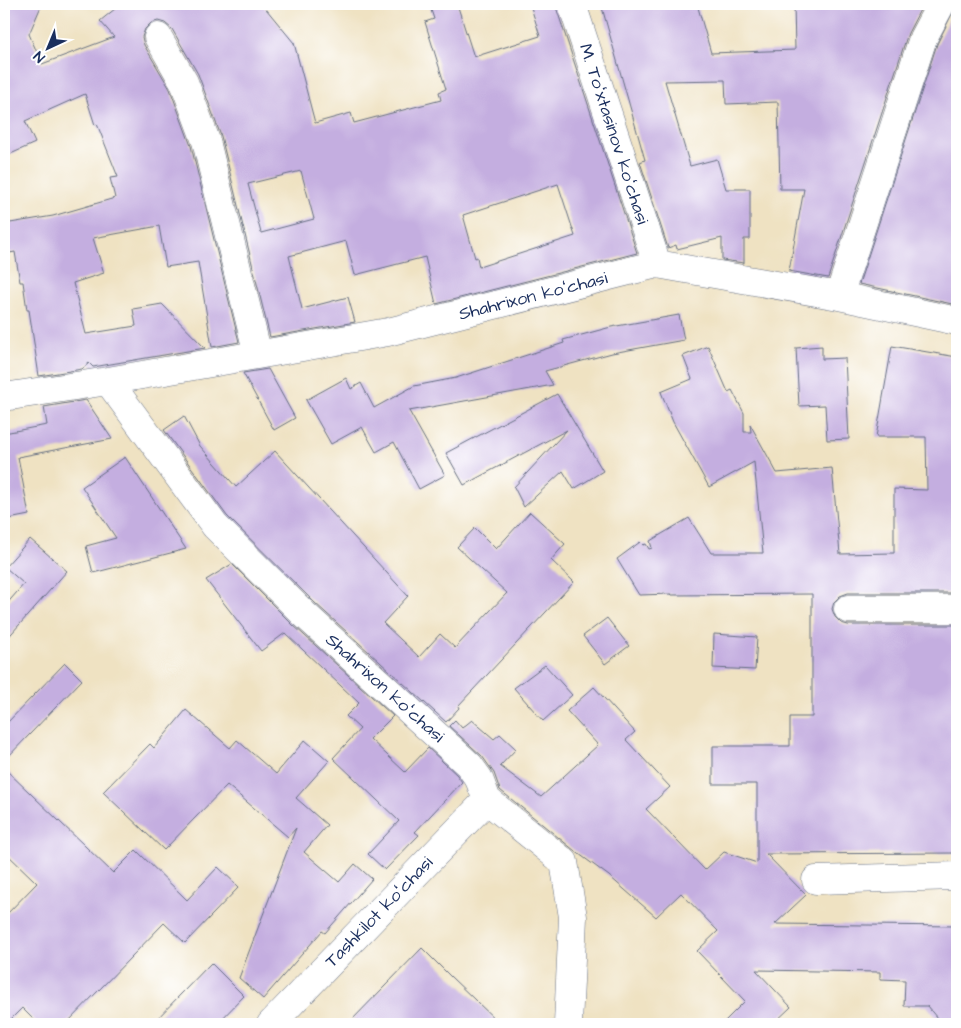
<svg xmlns="http://www.w3.org/2000/svg" width="961" height="1028" font-family="'Architects Daughter',sans-serif">
  <rect width="100%" height="100%" fill="#fff"/>
  <filter id="ink" filterUnits="userSpaceOnUse"><feTurbulence type="fractalNoise" baseFrequency=".02" numOctaves="2"/><feDisplacementMap in="SourceGraphic" scale="10" xChannelSelector="R" yChannelSelector="G"/><feConvolveMatrix kernelMatrix="1 2 1 2 8 2 1 2 1" color-interpolation-filters="sRGB"/></filter>
  <filter id="wash" filterUnits="userSpaceOnUse"><feTurbulence type="fractalNoise" baseFrequency=".0096" numOctaves="4" result="noise"/><feDisplacementMap in="SourceGraphic" scale="20" xChannelSelector="R" yChannelSelector="G"/><feGaussianBlur stdDeviation="1.12" result="paint"/><feColorMatrix in="noise" values="0 0 0 0 0 0 0 0 0 0 0 0 0 0 0 0 0 1.4 0 .05"/><feComposite in="paint" operator="in"/></filter>
  <g filter="url(#wash)">
    <rect width="100%" height="100%" fill="#efe2c2"/>
    <g id="blocks">
      <!-- building -->
      <path fill="#c4aee0" fill-rule="evenodd" d="M 4,4 L 42,4 L 29,34 L 42,64 L 114,37 L 100,21 L 121,4 L 262,4 L 294,43 L 315,123 L 351,113 L 354,123 L 441,100 L 439,92 L 446,89 L 425,22 L 434,19 L 429,4 L 457,4 L 474,57 L 540,36 L 530,4 L 555,4 L 637,253 L 436,304 L 425,257 L 355,275 L 346,241 L 289,256 L 302,309 L 348,297 L 355,322 L 270,337 L 221,136 L 198,74 L 172,29 L 165,23 L 158,21 L 151,23 L 145,29 L 142,37 L 144,45 L 170,89 L 191,146 L 239,342 L 212,347 L 198,262 L 166,267 L 159,226 L 93,238 L 104,273 L 73,283 L 86,334 L 136,326 L 133,309 L 162,304 L 205,348 L 93,367 L 89,363 L 82,369 L 39,376 L 29,310 L 27,310 L 23,282 L 20,282 L 15,252 L 4,254 L 4,224 L 53,216 L 115,198 L 110,178 L 118,177 L 97,124 L 95,125 L 85,94 L 25,121 L 35,143 L 4,157 ZM 301,171 L 314,219 L 261,233 L 248,184 ZM 558,184 L 575,236 L 479,267 L 477,257 L 475,258 L 463,215 Z
        M 601,4 L 697,4 L 711,53 L 795,50 L 794,4 L 923,4 L 908,33 L 828,278 L 789,271 L 804,189 L 780,189 L 778,102 L 726,104 L 725,80 L 665,81 L 690,166 L 717,159 L 726,189 L 750,189 L 750,239 L 744,239 L 744,263 L 722,260 L 722,238 L 677,249 L 676,245 L 668,248 L 640,162 L 645,160 Z
        M 957,4 L 957,305 L 859,284 L 937,44 Z
        M 679,315 L 684,340 L 612,353 L 545,371 L 553,385 L 409,411 L 445,475 L 419,489 L 394,442 L 376,452 L 362,427 L 331,444 L 306,400 L 346,378 L 351,389 L 361,383 L 374,408 L 414,386 L 456,378 L 564,343 L 563,340 L 611,327 Z
        M 708,346 L 728,392 L 732,390 L 744,413 L 744,432 L 751,432 L 750,424 L 777,473 L 832,468 L 840,554 L 894,553 L 894,489 L 927,490 L 926,437 L 876,437 L 892,346 L 957,357 L 957,593 L 848,593 L 840,596 L 834,602 L 832,609 L 835,617 L 841,623 L 848,625 L 957,625 L 957,853 L 766,854 L 806,895 L 775,924 L 957,926 L 957,1024 L 942,1024 L 927,1006 L 904,1006 L 905,980 L 880,979 L 880,972 L 756,970 L 791,1007 L 773,1024 L 722,1024 L 745,1001 L 697,951 L 718,931 L 681,893 L 656,917 L 609,876 L 575,851 L 500,790 L 494,773 L 482,756 L 449,726 L 455,720 L 462,728 L 472,720 L 494,739 L 500,734 L 516,749 L 500,766 L 541,797 L 598,745 L 567,711 L 594,687 L 635,732 L 626,740 L 670,787 L 646,809 L 705,870 L 724,852 L 757,863 L 757,784 L 713,784 L 713,746 L 790,746 L 790,717 L 812,717 L 812,594 L 672,595 L 671,594 L 639,595 L 617,559 L 640,542 L 643,545 L 646,544 L 649,549 L 652,548 L 650,541 L 689,518 L 711,553 L 763,553 L 754,462 L 709,487 L 673,422 L 661,392 L 692,379 L 683,356 Z
        M 822,346 L 822,359 L 845,358 L 849,439 L 827,440 L 825,405 L 799,406 L 796,348 Z
        M 268,369 L 295,418 L 274,430 L 243,373 Z
        M 557,394 L 603,471 L 574,489 L 563,471 L 524,507 L 514,487 L 567,430 L 464,485 L 446,453 Z
        M 86,400 L 112,439 L 18,457 L 29,515 L 4,520 L 4,433 L 47,425 L 44,407 Z
        M 184,416 L 200,446 L 236,487 L 275,451 L 408,596 L 383,623 L 419,657 L 440,634 L 455,648 L 507,593 L 457,547 L 475,528 L 496,549 L 530,512 L 565,544 L 551,560 L 574,582 L 458,706 L 459,708 L 446,722 L 315,603 L 227,516 L 164,430 Z
        M 125,457 L 186,549 L 93,573 L 86,546 L 116,538 L 82,487 Z
        M 30,539 L 67,571 L 4,642 L 4,607 L 24,584 L 5,567 Z
        M 232,564 L 293,625 L 393,716 L 370,739 L 405,772 L 428,748 L 457,775 L 462,782 L 415,832 L 419,835 L 385,870 L 368,854 L 399,821 L 333,758 L 360,729 L 346,716 L 359,703 L 285,633 L 261,651 L 206,580 Z
        M 607,618 L 629,646 L 605,664 L 583,636 Z
        M 714,634 L 757,637 L 755,670 L 713,668 Z
        M 65,663 L 82,680 L 4,761 L 4,726 Z
        M 545,665 L 572,695 L 543,721 L 514,688 Z
        M 186,710 L 230,748 L 237,740 L 276,774 L 305,740 L 329,761 L 296,798 L 327,825 L 304,852 L 339,882 L 355,864 L 372,879 L 325,933 L 322,931 L 263,999 L 239,978 L 296,828 L 288,837 L 227,785 L 164,850 L 103,792 L 150,744 L 154,748 Z
        M 4,768 L 113,873 L 136,850 L 187,900 L 218,867 L 239,887 L 185,943 L 164,923 L 66,1024 L 38,1024 L 22,1008 L 6,1024 L 4,1024 L 4,917 L 37,883 L 4,851 Z
        M 422,948 L 451,977 L 500,1024 L 348,1024 Z
        M 211,963 L 244,996 L 217,1024 L 152,1024 Z"/>
    </g>
  </g>
  <g filter="url(#ink)">
    <use href="#blocks" fill-opacity="0" stroke="#656e81" stroke-width="1"/>
    <g fill="none" stroke-linecap="round" stroke-linejoin="round">
      <defs>
        <path id="minor" d="M 572,4 L 657,264
          M 158,37 L 184,82 L 206,141 L 258,355
          M 839,296 L 923,38 L 941,4
          M 108,381 L 215,526 L 304,614 L 469,765 L 479,779 L 487,800 L 564,862 L 573,917 L 568,1024
          M 4,397 L 108,381 L 388,332 L 657,264 L 839,296 L 957,321
          M 848,609 L 957,609
          M 816,880 L 957,876
          M 271,1024 L 487,800"/>
      </defs>
      <!-- minor casing -->
      <use href="#minor" stroke="#656e81" stroke-width="29"/>
      <!-- minor -->
      <use href="#minor" stroke="#fff" stroke-width="28"/>
    </g>
  </g>
  <g text-anchor="middle" dominant-baseline="central" stroke-width="4" stroke-linejoin="round" paint-order="stroke">
    <!-- street labels -->
    <g font-size="18" fill="#1b2f5e" stroke="#fff">
      <text transform="translate(614 134) rotate(72)">M. Toʻxtasinov koʻchasi</text>
      <text transform="translate(533 296) rotate(-14)">Shahrixon koʻchasi</text>
      <text transform="translate(385 688) rotate(42)">Shahrixon koʻchasi</text>
      <text transform="translate(379 912) rotate(-46)">Tashkilot koʻchasi</text>
    </g>
  </g>
  <!-- margin -->
  <rect width="961" height="1028" fill="none" stroke="#fff" stroke-width="20"/>
  <!-- north arrow -->
  <g transform="translate(48 48) rotate(224)" stroke="#ffffff" stroke-width="4" paint-order="stroke">
  <path d="M0-4L9 19L0 12L-9 19Z" fill="#1b2f5e"/>
  <text y="-8" font-size="14" font-weight="bold" text-anchor="middle" fill="#1b2f5e">N</text>
  </g>
</svg>
